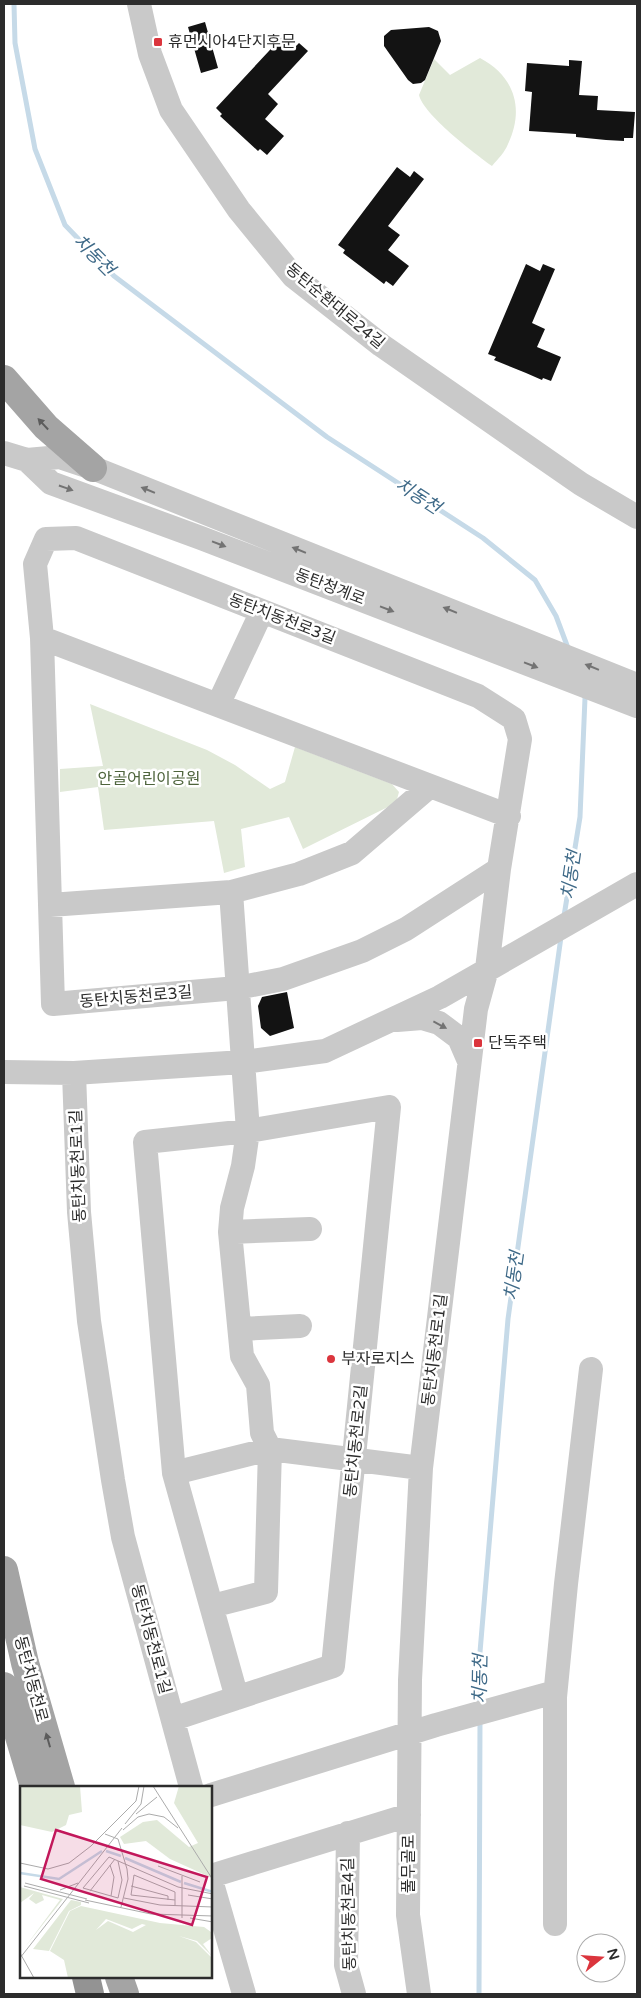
<svg xmlns="http://www.w3.org/2000/svg" width="641" height="1998" font-family="'Varela Round','Noto Sans KR',sans-serif">
  <rect width="100%" height="100%" fill="#fff"/>
  <!-- green -->
  <path fill="#e1e9d9" d="M 480,58 C 514,76 525,108 508,144 C 505,152 498,159 492,166 C 475,154 423,114 419,95 L 434,59 L 450,75 Z
    M 90,704 L 207,750 L 235,765 L 270,789 L 285,782 L 295,747 L 392,784 L 399,792 L 396,803 L 303,849 L 289,817 L 241,829 L 245,867 L 224,873 L 214,821 L 104,830 L 98,787 L 60,792 L 60,769 L 103,766 Z"/>
  <g fill="none" stroke-linecap="round" stroke-linejoin="round">
    <!-- stream -->
    <path stroke="#c6dae8" stroke-width="5" d="M 14,4 L 15,43 L 35,149 L 65,225 L 114,276 L 327,437 L 483,538 L 535,580 L 556,616 L 568,648
      M 564,916 L 580,817 L 585,698 L 584,694
      M 480,1706 L 480,1652 L 508,1319 L 561,937
      M 479,1994 L 480,1720"/>
  </g>
  <!-- building -->
  <path fill="#131313" d="M 205,22 L 218,68 L 201,73 L 188,27 Z
    M 429,27 L 438,31 L 441,41 L 425,80 L 421,83 L 413,84 L 408,80 L 384,46 L 384,36 L 391,30 Z
    M 282,37 L 294,48 L 299,43 L 308,51 L 268,94 L 278,104 L 265,119 L 284,136 L 267,155 L 260,149 L 258,151 L 220,116 L 222,114 L 216,108 Z
    M 569,60 L 582,61 L 579,95 L 598,96 L 597,110 L 635,112 L 633,138 L 624,138 L 624,141 L 606,140 L 576,137 L 576,134 L 529,131 L 532,92 L 525,91 L 527,63 L 569,66 Z
    M 397,167 L 410,177 L 414,171 L 424,179 L 388,226 L 400,235 L 388,250 L 409,266 L 393,286 L 386,281 L 384,284 L 343,253 L 345,250 L 338,245 Z
    M 526,264 L 540,271 L 543,264 L 555,269 L 532,323 L 545,329 L 537,347 L 561,357 L 551,381 L 543,378 L 542,380 L 526,373 L 494,360 L 496,357 L 488,354 Z
    M 287,992 L 294,1028 L 270,1036 L 261,1028 L 258,1006 L 262,997 Z"/>
  <g fill="none" stroke-linecap="round" stroke-linejoin="round">
    <!-- minor -->
    <path stroke="#c9c9c9" stroke-width="24" d="M 139,4 L 150,54 L 171,110 L 239,210 L 293,276 L 381,345 L 581,484 L 637,517
      M 4,453 L 27,460 L 60,457 L 93,468 L 637,685
      M 27,460 L 51,483 L 201,538 L 637,706
      M 42,638 L 509,816
      M 218,705 L 262,611
      M 50,905 L 231,892 L 299,874 L 352,853 L 429,787
      M 397,1020 L 422,1018 L 439,1023 L 459,1038 L 469,1061
      M 4,1072 L 74,1073 L 243,1062 L 325,1051 L 440,997 L 637,884
      M 74,1073 L 79,1212 L 89,1321 L 113,1480 L 123,1537 L 191,1787
      M 230,1232 L 310,1229
      M 240,1329 L 300,1326
      M 174,1473 L 270,1449 L 421,1468
      M 212,1606 L 266,1592 L 270,1449 L 262,1433 L 258,1385 L 242,1356 L 230,1232 L 232,1208 L 243,1166 L 248,1131 L 231,892
      M 173,1719 L 333,1666 L 389,1107 L 248,1131 L 145,1142 L 174,1473 L 237,1698
      M 211,1795 L 436,1725 L 555,1692
      M 348,1833 L 346,1965 L 354,1994
      M 211,1876 L 409,1815
      M 211,1880 L 244,1994
      M 555,1924 L 555,1697 L 566,1584 L 591,1369
      M 419,1994 L 408,1915 L 410,1680 L 421,1468 L 476,1009 L 487,969 L 499,869 L 520,739 L 514,719 L 478,696 L 76,538 L 46,539 L 35,564 L 42,638 L 53,1004 L 237,988 L 283,979 L 362,951 L 406,929 L 499,869"/>
    <!-- major -->
    <path stroke="#a4a4a4" stroke-width="28" d="M 4,379 L 46,427 L 93,468
      M 4,1570 L 25,1663 L 61,1787
      M 4,1686 L 34,1787
      M 119,1977 L 125,1994"/>
    <!-- highway -->
    <path stroke="#939393" stroke-width="28" d="M 86,1977 L 90,1994"/>
  </g>
  <!-- one-way arrows -->
  <defs><path id="oneway-solid" d="M-6-.8H1V-3.2L6.5 0L1 3.2V.8H-6Z" transform="scale(1.25)"/></defs>
  <g fill="#5c5c5c">
    <use href="#oneway-solid" transform="translate(43 424) rotate(-133)"/>
    <use href="#oneway-solid" transform="translate(48 1740) rotate(-106)"/>
  </g>
  <g fill="#737373">
    <use href="#oneway-solid" transform="translate(66 488) rotate(19)"/>
    <use href="#oneway-solid" transform="translate(148 490) rotate(-158)"/>
    <use href="#oneway-solid" transform="translate(219 544) rotate(21)"/>
    <use href="#oneway-solid" transform="translate(299 550) rotate(-158)"/>
    <use href="#oneway-solid" transform="translate(387 609) rotate(21)"/>
    <use href="#oneway-solid" transform="translate(450 610) rotate(-158)"/>
    <use href="#oneway-solid" transform="translate(531 665) rotate(21)"/>
    <use href="#oneway-solid" transform="translate(592 667) rotate(-158)"/>
    <use href="#oneway-solid" transform="translate(440 1025) rotate(28)"/>
  </g>
  <!-- markers -->
  <g fill="#db353d" stroke="#fff" stroke-width="2">
    <rect x="153" y="37" width="10" height="10" rx="2.5"/>
    <rect x="473" y="1038" width="10" height="10" rx="2.5"/>
    <circle cx="331" cy="1359" r="5"/>
  </g>
  <g text-anchor="middle" dominant-baseline="central" stroke-width="5" stroke-linejoin="round" paint-order="stroke">
    <!-- poi labels -->
    <g font-size="16" fill="#2c2c2c" stroke="#fff" text-anchor="start">
      <text x="168" y="42">휴먼시아4단지후문</text>
      <text x="488" y="1043">단독주택</text>
      <text x="341" y="1359">부자로지스</text>
    </g>
    <!-- street labels -->
    <g font-size="16" fill="#2c2c2c" stroke="#fff">
      <text transform="translate(335 306) rotate(40)">동탄순환대로24길</text>
      <text transform="translate(330 587) rotate(21)">동탄청계로</text>
      <text transform="translate(282 619) rotate(21)">동탄치동천로3길</text>
      <text transform="translate(136 997) rotate(-5)">동탄치동천로3길</text>
      <text transform="translate(78 1166) rotate(-92)">동탄치동천로1길</text>
      <text transform="translate(435 1350) rotate(-83)">동탄치동천로1길</text>
      <text transform="translate(356 1441) rotate(-84)">동탄치동천로2길</text>
      <text transform="translate(151 1639) rotate(75)">동탄치동천로1길</text>
      <text transform="translate(31 1679) rotate(75)">동탄치동천로</text>
      <text transform="translate(409 1864) rotate(-90)">풀무골로</text>
      <text transform="translate(349 1914) rotate(-91)">동탄치동천로4길</text>
    </g>
    <!-- park labels -->
    <g font-size="16" fill="#4e643c" stroke="#fff">
      <text x="149" y="779">안골어린이공원</text>
    </g>
    <!-- water labels -->
    <g font-size="18" font-style="italic" fill="#3f6a88" stroke="#fff">
      <text transform="translate(94 255) rotate(45)">치동천</text>
      <text transform="translate(418 496) rotate(33)">치동천</text>
      <text transform="translate(571 875) rotate(-82)">치동천</text>
      <text transform="translate(514 1276) rotate(-82)">치동천</text>
      <text transform="translate(480 1679) rotate(-89)">치동천</text>
    </g>
  </g>
  <!-- overview -->
  <g transform="translate(20 1786)">
    <rect width="192" height="192" fill="#fff"/>
    <path d="M 0,0 L 60,0 L 62,26 L 49,29 L 46,39 L 32,46 L 0,39 ZM 159,0 L 192,0 L 192,92 L 150,73 L 126,55 L 104,58 L 100,51 L 123,36 L 137,34 L 169,61 L 178,57 L 154,17 ZM 0,101 L 43,113 L 5,161 L 40,114 L 22,109 L 24,114 L 16,118 L 9,113 L 14,107 L 0,117 ZM 51,114 L 61,116 L 61,119 L 49,125 L 29,165 L 13,163 ZM 61,120 L 140,137 L 184,141 L 191,146 L 192,152 L 183,158 L 192,170 L 177,155 L 159,150 L 176,156 L 192,172 L 192,192 L 48,192 L 44,174 L 30,165 L 50,125 ZM 86,133 L 112,143 L 122,138 L 126,139 L 113,146 L 88,135 L 76,144 Z" fill="#e1e9d9" fill-rule="evenodd"/>
    <path fill="none" stroke="#c6dae8" stroke-width="2.5" d="M 86,65 L 101,70M 105,72 L 161,96M 0,87 L 39,93 L 82,65M 164,97 L 193,106"/>
    <path fill="none" stroke="#ababab" stroke-width="1" d="M 133,0 L 193,94M 116,28 L 137,11M 105,38 L 121,18 L 124,0M 103,44 L 118,31 L 129,28 L 144,31 L 158,42M 85,48 L 98,53 L 107,83 L 108,93 L 101,121M 98,75 L 102,94 L 98,112 L 63,102 L 89,71 L 158,101 L 193,108M 0,77 L 28,83 L 49,77 L 71,60 L 116,15 L 119,0M 90,79 L 94,91 L 91,110M 138,80 L 180,96M 162,90 L 162,132M 5,97 L 67,113M 4,100 L 69,117M 111,100 L 148,110 L 148,114M 40,104 L 58,97M 70,105 L 95,73M 168,109 L 193,113M 104,112 L 140,119 L 193,121M 65,114 L 131,128 L 193,130M 155,114 L 111,109 L 114,89 L 155,106 L 155,120M 170,132 L 193,136M 0,167 L 14,192M 0,172 L 102,42"/>
    <path fill="#c2185b" fill-opacity="0.15" stroke="#c2185b" stroke-width="2.5" d="M 36,44 L 187,91 L 172,139 L 21,93 Z"/>
    <rect width="192" height="192" fill="none" stroke="#2c2c2c" stroke-width="2.5"/>
  </g>
  <!-- border -->
  <rect width="641" height="1998" fill="none" stroke="#2c2c2c" stroke-width="10"/>
  <!-- north arrow -->
  <g transform="translate(601 1958) rotate(73)"><circle r="24" fill="#ffffff" stroke="#ababab"/>
  <path d="M0-4L9 19L0 12L-9 19Z" fill="#db353d"/>
  <text y="-8" font-size="14" font-weight="bold" text-anchor="middle" fill="#2c2c2c">N</text>
  </g>
</svg>
